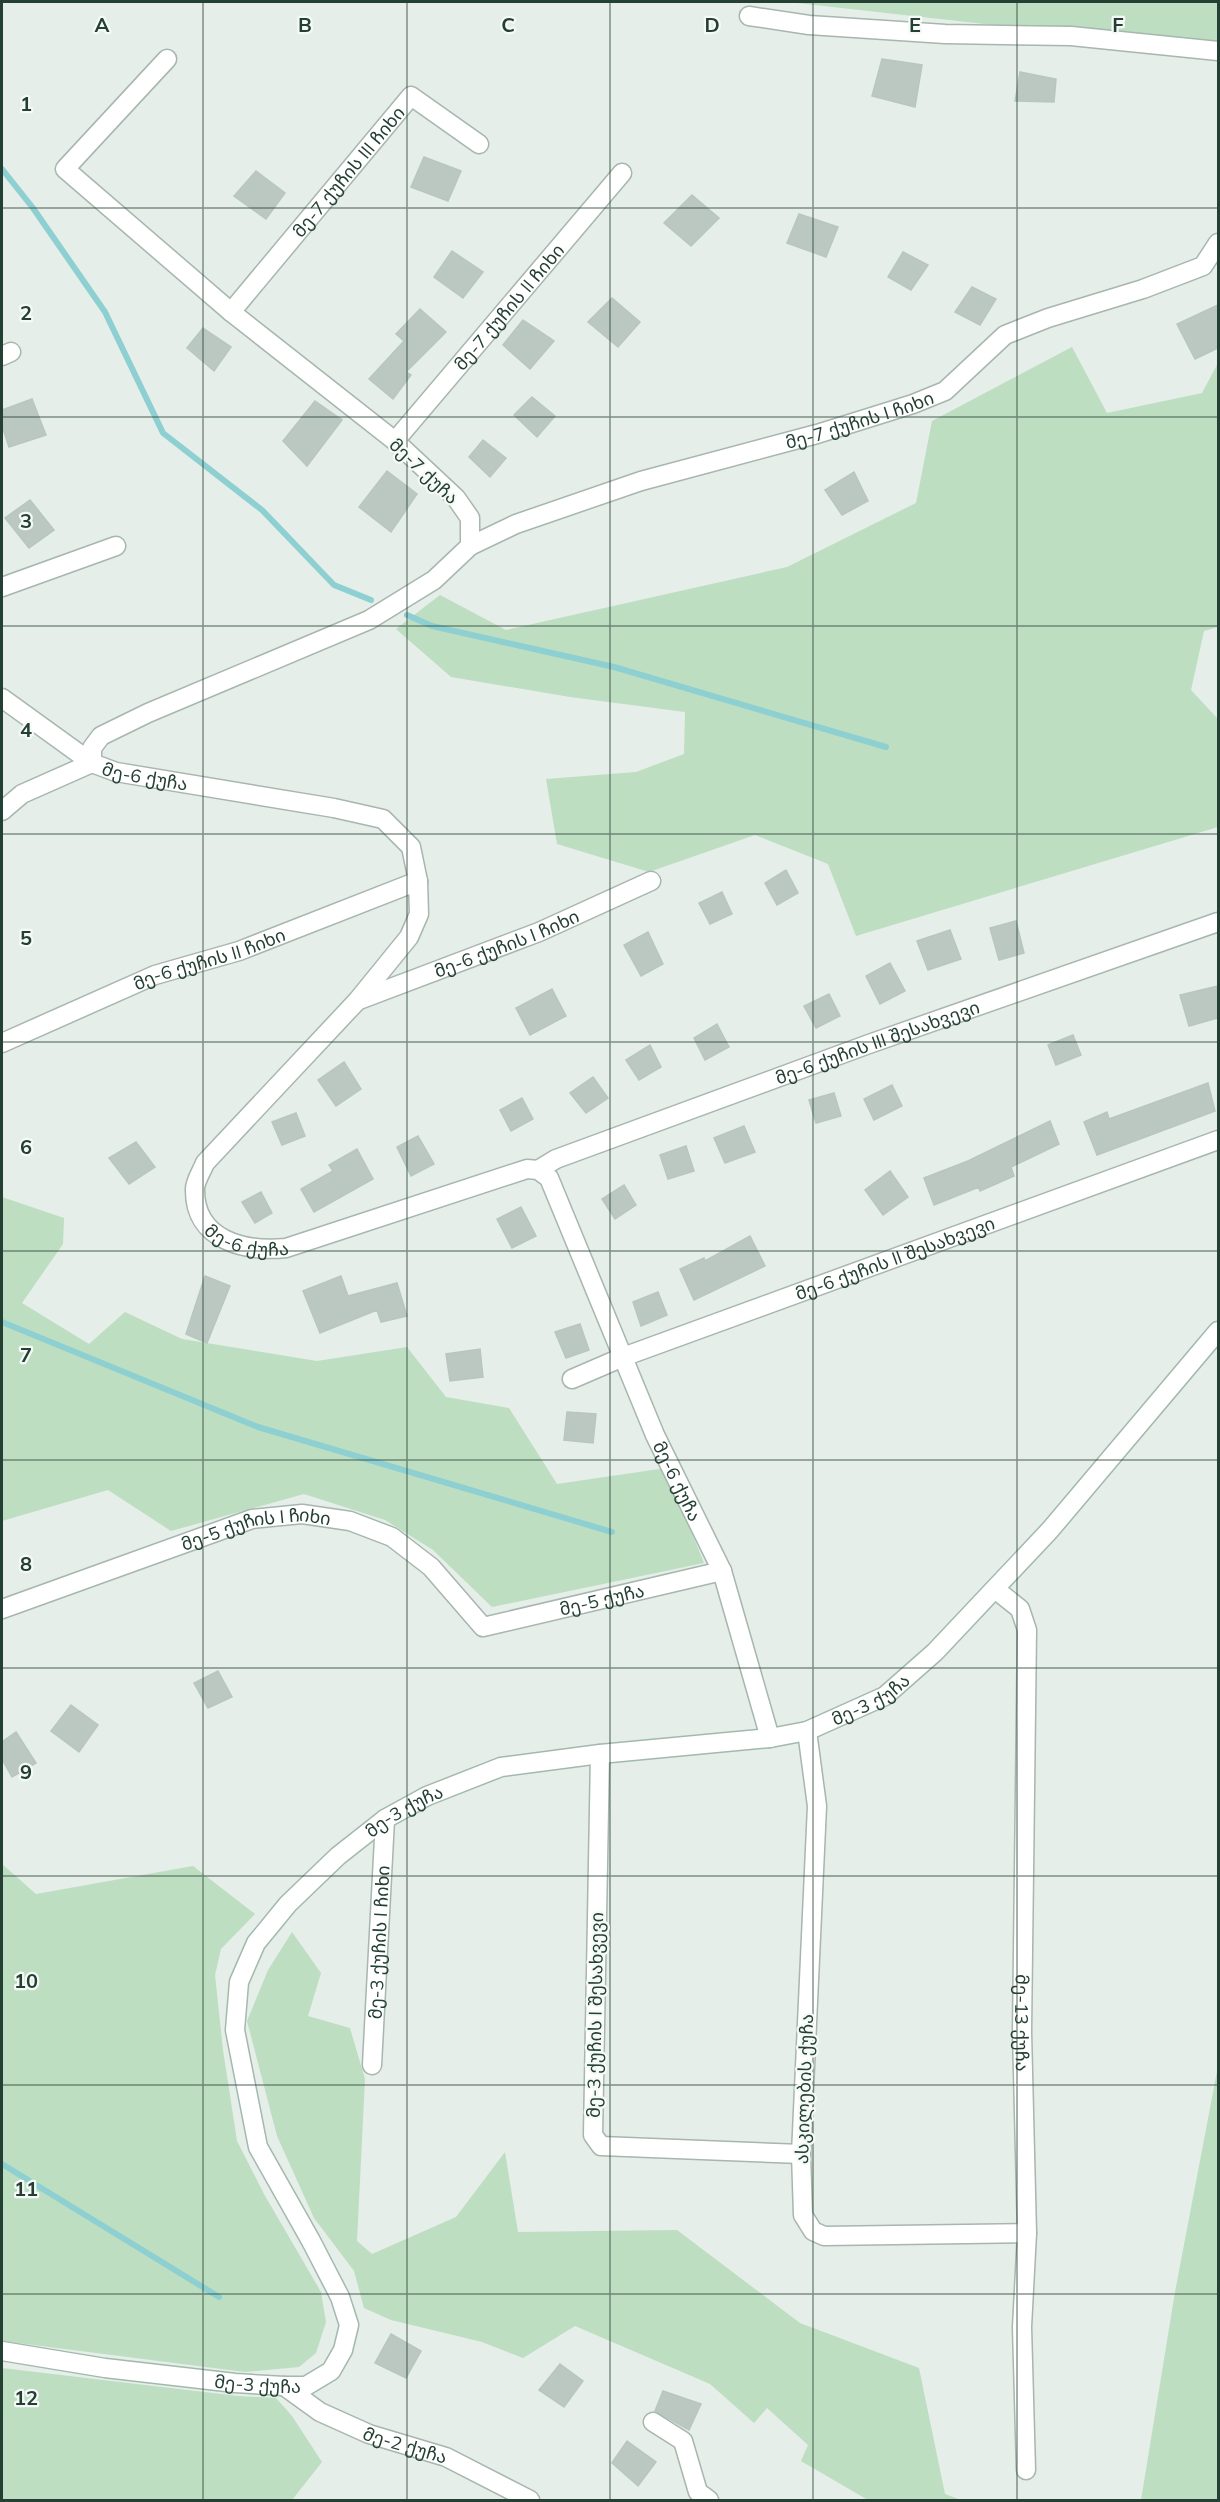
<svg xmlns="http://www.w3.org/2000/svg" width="1220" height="2502" font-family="Mulish,'Noto Sans Georgian',sans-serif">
  <rect width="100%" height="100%" fill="#e5eee8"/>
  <!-- green -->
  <path fill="#bedec2" d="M 788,2 L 1218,2 L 1218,50 Z
    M 1072,347 L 1107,413 L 1202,393 L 1218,363 L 1218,627 L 1204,631 L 1191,690 L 1218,719 L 1218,827 L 856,936 L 828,864 L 755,835 L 649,872 L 557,844 L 546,779 L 636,772 L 684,754 L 685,712 L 570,697 L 451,677 L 396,629 L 440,595 L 506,630 L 787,567 L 916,503 L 932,421 Z
    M 2,1197 L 64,1218 L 63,1244 L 22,1303 L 89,1344 L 125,1312 L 182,1339 L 317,1361 L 407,1347 L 446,1397 L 509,1408 L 557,1484 L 666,1468 L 704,1563 L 492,1607 L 433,1550 L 385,1520 L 304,1494 L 171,1531 L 108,1490 L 2,1521 Z
    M 2,1864 L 36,1894 L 193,1866 L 255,1914 L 221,1949 L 215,1975 L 223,2050 L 237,2141 L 264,2194 L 321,2292 L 326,2322 L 316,2353 L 299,2367 L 245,2372 L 2,2341 Z
    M 292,1932 L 321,1973 L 308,2016 L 350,2028 L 365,2079 L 357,2241 L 372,2254 L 456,2217 L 505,2152 L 518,2232 L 677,2230 L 800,2323 L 919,2368 L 945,2494 L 961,2500 L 868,2500 L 801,2461 L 808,2445 L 767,2408 L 754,2423 L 710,2384 L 575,2326 L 523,2358 L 482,2342 L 391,2320 L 364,2308 L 354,2271 L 314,2218 L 277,2136 L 247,2021 L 268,1970 Z
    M 1218,2066 L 1218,2500 L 1141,2500 L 1175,2292 Z
    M 2,2368 L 238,2396 L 276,2398 L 292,2416 L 322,2462 L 292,2500 L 2,2500 Z"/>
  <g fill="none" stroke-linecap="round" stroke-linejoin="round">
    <!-- stream -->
    <path stroke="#8ed0d1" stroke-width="6" d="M 2,169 L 33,208 L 105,312 L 163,433 L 262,510 L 334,585 L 371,600
      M 407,615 L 432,626 L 614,667 L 886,747
      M 2,1322 L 258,1427 L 612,1532
      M 2,2164 L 219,2297"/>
  </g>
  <!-- building -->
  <path fill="#bac8c1" stroke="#b7c7be" stroke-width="1.5" d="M 882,59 L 922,65 L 915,107 L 872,96 Z
    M 1020,72 L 1056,79 L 1054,102 L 1015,101 Z
    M 424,157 L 461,171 L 448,201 L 411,187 Z
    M 256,171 L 285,193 L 266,219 L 234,196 Z
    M 692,195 L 719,218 L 691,246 L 664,223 Z
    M 799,214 L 838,227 L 826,257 L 787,243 Z
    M 452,251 L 483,272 L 463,298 L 434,277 Z
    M 903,252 L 928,265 L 911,290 L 888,277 Z
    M 972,287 L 996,299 L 980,325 L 955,312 Z
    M 612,298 L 640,322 L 618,347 L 588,322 Z
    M 1218,305 L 1218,348 L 1195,359 L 1177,324 Z
    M 420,309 L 446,332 L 406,372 L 411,375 L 393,399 L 369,379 L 404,341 L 396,334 Z
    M 523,320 L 554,341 L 530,369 L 503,345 Z
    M 203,328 L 231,347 L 214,371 L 187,348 Z
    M 532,397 L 555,416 L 537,437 L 514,415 Z
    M 32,399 L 46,435 L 9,447 L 2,426 L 2,410 Z
    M 315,401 L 342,420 L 307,466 L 283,441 Z
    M 483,440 L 506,458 L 490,477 L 469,457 Z
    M 387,471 L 417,494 L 391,532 L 359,507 Z
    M 854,472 L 868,501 L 842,515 L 825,490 Z
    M 30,500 L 54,530 L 29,548 L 5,518 Z
    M 786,870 L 798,893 L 777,905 L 765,883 Z
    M 722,892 L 732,914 L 710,924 L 699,903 Z
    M 1016,921 L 1024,953 L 999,960 L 990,928 Z
    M 950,930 L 961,959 L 928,970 L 917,941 Z
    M 648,932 L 663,964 L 641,976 L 624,945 Z
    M 890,963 L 905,991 L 880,1004 L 866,976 Z
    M 1218,986 L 1218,1018 L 1189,1026 L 1180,995 Z
    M 552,989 L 566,1016 L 530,1035 L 516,1008 Z
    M 829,994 L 840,1016 L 816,1028 L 804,1006 Z
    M 717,1024 L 729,1047 L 705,1060 L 694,1038 Z
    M 1073,1035 L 1081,1055 L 1056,1065 L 1048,1045 Z
    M 650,1045 L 661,1067 L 639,1080 L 626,1060 Z
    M 344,1062 L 361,1089 L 336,1106 L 318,1080 Z
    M 593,1077 L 608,1098 L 586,1113 L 570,1093 Z
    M 1208,1083 L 1215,1111 L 1097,1155 L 1084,1122 L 1107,1112 L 1109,1119 Z
    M 892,1085 L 902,1106 L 874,1120 L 864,1099 Z
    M 834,1093 L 841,1116 L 816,1123 L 809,1100 Z
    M 522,1098 L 533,1119 L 511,1131 L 500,1110 Z
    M 296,1113 L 305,1136 L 282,1145 L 272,1122 Z
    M 1050,1121 L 1059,1144 L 1011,1167 L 1014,1176 L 980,1191 L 979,1187 L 934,1205 L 924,1178 L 968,1161 Z
    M 744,1126 L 755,1152 L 725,1163 L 714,1138 Z
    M 418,1136 L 434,1164 L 411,1176 L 397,1147 Z
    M 136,1142 L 155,1167 L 129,1184 L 109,1158 Z
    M 686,1146 L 694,1171 L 668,1179 L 660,1155 Z
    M 357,1149 L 373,1179 L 314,1212 L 301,1189 L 333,1171 L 329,1165 Z
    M 890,1171 L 908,1197 L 883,1215 L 865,1190 Z
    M 624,1185 L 636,1205 L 615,1219 L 602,1199 Z
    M 261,1192 L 272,1213 L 255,1223 L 242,1202 Z
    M 521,1207 L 536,1236 L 512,1248 L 497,1219 Z
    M 750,1236 L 765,1266 L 694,1300 L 680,1269 L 704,1258 L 705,1261 Z
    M 205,1276 L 230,1286 L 207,1343 L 186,1334 Z
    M 341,1276 L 348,1296 L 397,1283 L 407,1316 L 381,1322 L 377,1310 L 320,1333 L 303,1291 Z
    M 658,1292 L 667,1315 L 641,1326 L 633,1302 Z
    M 580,1324 L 589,1350 L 566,1358 L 555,1332 Z
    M 480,1349 L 483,1377 L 450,1381 L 446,1354 Z
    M 567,1412 L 596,1414 L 593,1443 L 564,1440 Z
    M 218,1671 L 232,1697 L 208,1708 L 194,1683 Z
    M 71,1705 L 98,1725 L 79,1752 L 51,1731 Z
    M 16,1732 L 36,1763 L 12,1777 L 2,1759 L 2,1742 Z
    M 391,2334 L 421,2351 L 406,2378 L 375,2363 Z
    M 560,2364 L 583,2381 L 564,2407 L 539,2390 Z
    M 663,2391 L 701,2404 L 689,2430 L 655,2411 Z
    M 627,2441 L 656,2462 L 638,2486 L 612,2463 Z"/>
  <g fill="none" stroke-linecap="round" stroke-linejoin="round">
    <defs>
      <g id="street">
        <path d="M 749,16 L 809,25 L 945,34 L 1071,36 L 1218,51"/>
        <path id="s1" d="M 231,312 L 411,96 L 479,144"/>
        <path d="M 2,356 L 11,352"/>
        <path id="s2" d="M 395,441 L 622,173"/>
        <path id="s3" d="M 470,546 L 516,524 L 641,481 L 817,434 L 913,404 L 945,391 L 1005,335 L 1048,318 L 1143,289 L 1203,266 L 1218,243"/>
        <path d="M 2,587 L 116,546"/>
        <path id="s4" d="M 2,698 L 92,763 L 116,772 L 334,808 L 383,819 L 411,847 L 418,881 L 419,914 L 409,937 L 357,1001 L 205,1163 C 202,1171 195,1181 195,1189 C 194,1241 246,1252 286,1248 L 527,1169 L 538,1170 L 549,1178 L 655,1435 L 722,1571 L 770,1738"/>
        <path d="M 92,763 L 92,748 L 101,736 L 148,713 L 369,620 L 434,580 L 470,546 L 470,518 L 456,498 L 395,441 L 231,312 L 65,169 L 167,59"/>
        <path d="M 2,811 L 22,794 L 92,763"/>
        <path id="s5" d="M 359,1000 L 539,932 L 651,881"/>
        <path id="s6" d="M 2,1043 L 155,975 L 239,951 L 418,881"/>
        <path id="s7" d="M 538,1170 L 556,1159 L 869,1044 L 1218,922"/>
        <path id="s8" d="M 572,1379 L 623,1357 L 1218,1140"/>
        <path id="s9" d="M 995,1589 L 1020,1609 L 1027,1630 L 1022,2032 L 1027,2233 L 1022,2327 L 1026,2470"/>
        <path id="s10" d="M 2,1609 L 252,1519 L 302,1514 L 350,1521 L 392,1537 L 431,1567 L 483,1627 L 722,1571"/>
        <path d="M 807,1731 L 817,1806 L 801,2154 L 803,2215 L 813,2231 L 824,2236 L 1027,2233"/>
        <path d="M 600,1754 L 593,2135 L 601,2146 L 801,2154"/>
        <path id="s11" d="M 372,2065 L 385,1819"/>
        <path id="s12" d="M 284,2386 L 320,2412 L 369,2434 L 446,2457 L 530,2500"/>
        <path d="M 653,2422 L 683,2441 L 698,2492 L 709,2500"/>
      </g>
      <g id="secondary">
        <path id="s13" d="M 2,2351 L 105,2368 L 235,2383 L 284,2386 L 306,2386 L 331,2371 L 343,2350 L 349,2325 L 340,2297 L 311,2241 L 258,2147 L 235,2030 L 239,1982 L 256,1943 L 288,1904 L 338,1856 L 385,1819 L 427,1796 L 501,1767 L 600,1754 L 770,1738 L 807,1731 L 885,1696 L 935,1652 L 1050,1530 L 1218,1331"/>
      </g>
    </defs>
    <!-- street casing -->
    <use href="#street" stroke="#a7b6ae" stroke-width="21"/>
    <!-- secondary casing -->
    <use href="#secondary" stroke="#a3b9ae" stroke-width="21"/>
    <!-- street -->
    <use href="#street" stroke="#fff" stroke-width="18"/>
    <!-- secondary -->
    <use href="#secondary" stroke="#fff" stroke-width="18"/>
  </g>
  <!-- grid -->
  <path fill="none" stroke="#243f34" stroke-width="1.5" stroke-opacity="0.55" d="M 203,2 L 203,2500M 407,2 L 407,2500M 610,2 L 610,2500M 813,2 L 813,2500M 1017,2 L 1017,2500M 2,208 L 1218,208M 2,417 L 1218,417M 2,626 L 1218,626M 2,834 L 1218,834M 2,1042 L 1218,1042M 2,1251 L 1218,1251M 2,1460 L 1218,1460M 2,1668 L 1218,1668M 2,1876 L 1218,1876M 2,2085 L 1218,2085M 2,2294 L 1218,2294"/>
  <g text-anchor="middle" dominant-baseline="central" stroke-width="4.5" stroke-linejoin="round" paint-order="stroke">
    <!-- street labels -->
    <g font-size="18" fill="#243f34" stroke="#f5faf7">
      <text stroke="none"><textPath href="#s1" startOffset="183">მე-7 ქუჩის III ჩიხი</textPath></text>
      <text stroke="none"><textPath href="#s2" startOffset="176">მე-7 ქუჩის II ჩიხი</textPath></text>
      <text stroke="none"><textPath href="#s3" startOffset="410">მე-7 ქუჩის I ჩიხი</textPath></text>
      <text transform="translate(424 471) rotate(43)">მე-7 ქუჩა</text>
      <text stroke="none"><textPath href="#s4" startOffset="166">მე-6 ქუჩა</textPath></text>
      <text stroke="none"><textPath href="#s5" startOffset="158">მე-6 ქუჩის I ჩიხი</textPath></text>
      <text stroke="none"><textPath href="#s6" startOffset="224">მე-6 ქუჩის II ჩიხი</textPath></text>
      <text stroke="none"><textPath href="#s7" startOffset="363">მე-6 ქუჩის III შესახვევი</textPath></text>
      <text stroke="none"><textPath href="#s4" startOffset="957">მე-6 ქუჩა</textPath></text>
      <text stroke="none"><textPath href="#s8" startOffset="345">მე-6 ქუჩის II შესახვევი</textPath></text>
      <text stroke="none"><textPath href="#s4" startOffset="1605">მე-6 ქუჩა</textPath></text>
      <text stroke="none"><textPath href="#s10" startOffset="268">მე-5 ქუჩის I ჩიხი</textPath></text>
      <text stroke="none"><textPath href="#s10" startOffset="660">მე-5 ქუჩა</textPath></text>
      <text stroke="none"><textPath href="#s13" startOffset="1482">მე-3 ქუჩა</textPath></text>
      <text stroke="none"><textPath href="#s13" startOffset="996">მე-3 ქუჩა</textPath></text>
      <text stroke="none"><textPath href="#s11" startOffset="123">მე-3 ქუჩის I ჩიხი</textPath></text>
      <text transform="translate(595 2015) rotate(-89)">მე-3 ქუჩის I შესახვევი</text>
      <text stroke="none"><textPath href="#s9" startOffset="447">მე-13 ქუჩა</textPath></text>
      <text transform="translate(804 2089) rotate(-88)">ასკილების ქუჩა</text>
      <text stroke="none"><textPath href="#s13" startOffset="258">მე-3 ქუჩა</textPath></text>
      <text stroke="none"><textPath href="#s12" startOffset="136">მე-2 ქუჩა</textPath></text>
    </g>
  </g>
  <g font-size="20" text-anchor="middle" font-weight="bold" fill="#243f34" stroke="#f5faf7" stroke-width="4.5" stroke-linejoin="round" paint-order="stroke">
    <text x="102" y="32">A</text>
    <text x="305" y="32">B</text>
    <text x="508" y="32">C</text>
    <text x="712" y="32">D</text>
    <text x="915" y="32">E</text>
    <text x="1118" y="32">F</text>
    <text x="26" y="111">1</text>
    <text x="26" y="320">2</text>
    <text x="26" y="528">3</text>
    <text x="26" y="737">4</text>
    <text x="26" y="945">5</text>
    <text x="26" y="1154">6</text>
    <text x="26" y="1362">7</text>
    <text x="26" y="1571">8</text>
    <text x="26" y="1779">9</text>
    <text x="26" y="1988">10</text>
    <text x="26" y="2196">11</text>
    <text x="26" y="2405">12</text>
  </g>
  <!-- border -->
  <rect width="1220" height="2502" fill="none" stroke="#243f34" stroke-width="6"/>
</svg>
